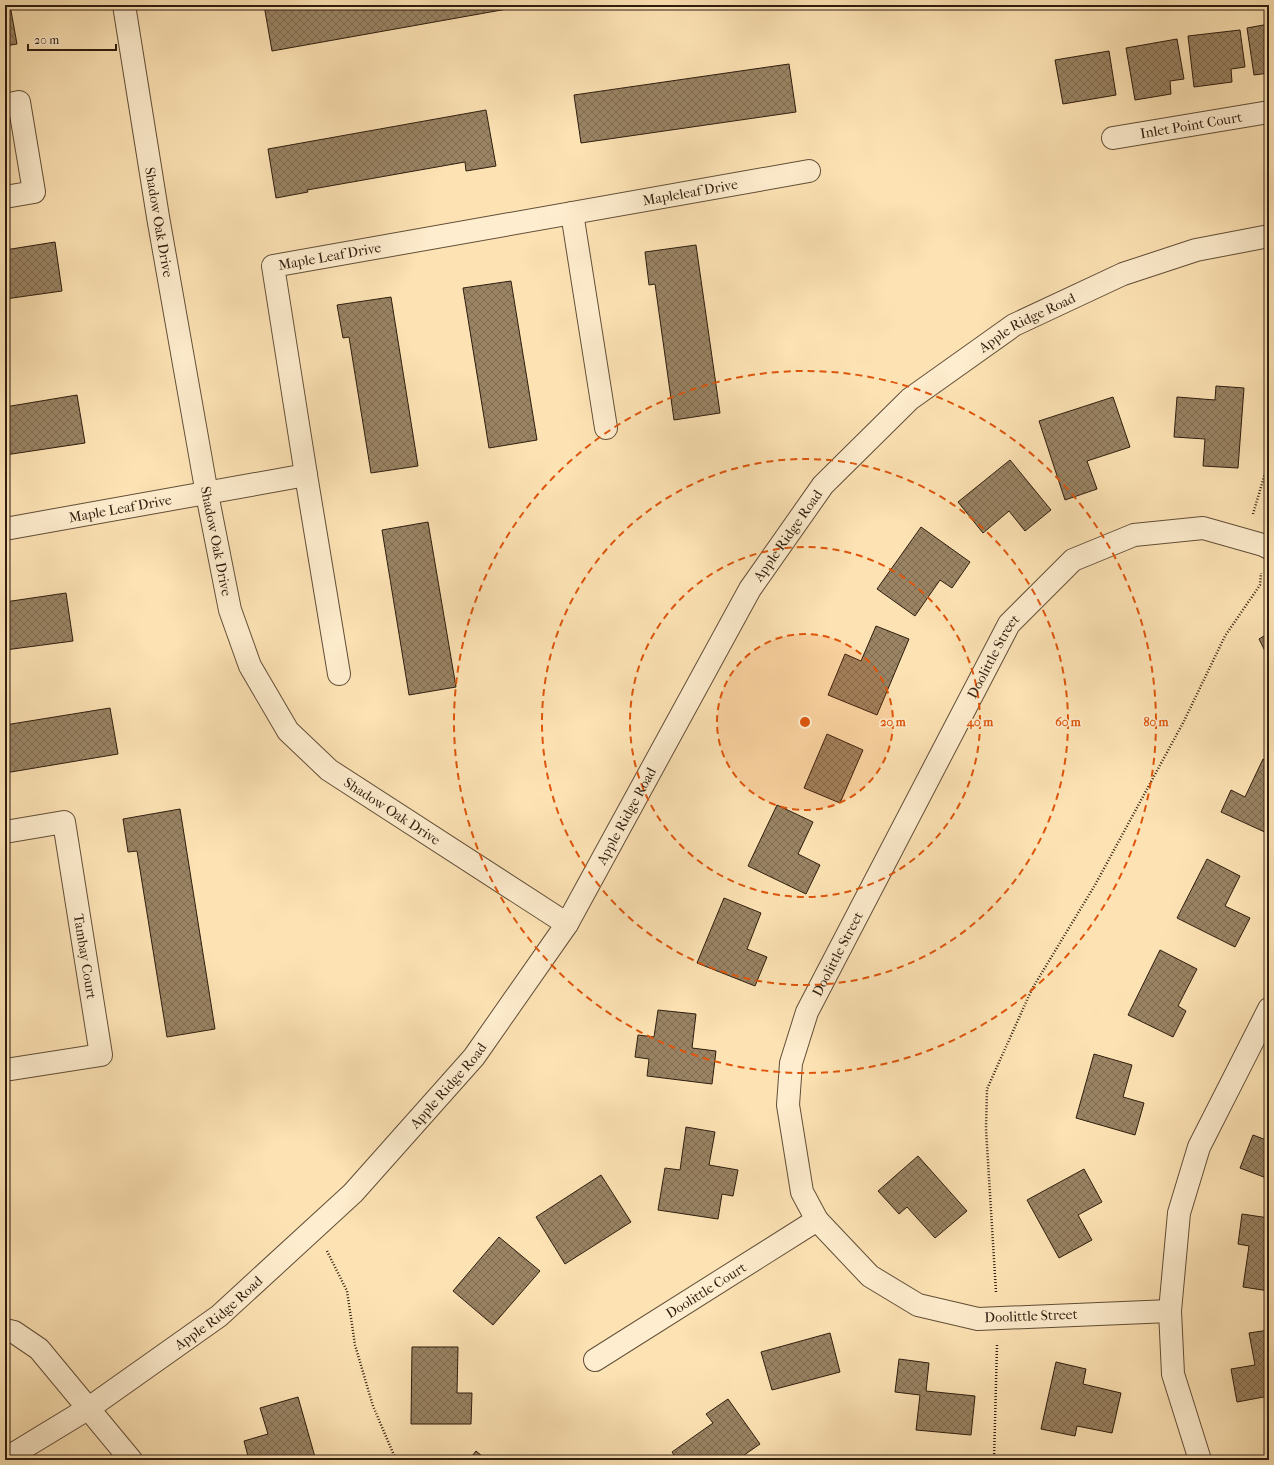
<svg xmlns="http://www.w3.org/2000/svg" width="1274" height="1465" font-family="'IM FELL French Canon',serif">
  <defs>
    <pattern id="building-cross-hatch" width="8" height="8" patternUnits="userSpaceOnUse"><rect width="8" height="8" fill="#9a8464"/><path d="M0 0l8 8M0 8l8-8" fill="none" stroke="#7e6b51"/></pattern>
  </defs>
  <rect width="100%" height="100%" fill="#fde3b4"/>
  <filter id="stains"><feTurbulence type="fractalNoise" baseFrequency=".005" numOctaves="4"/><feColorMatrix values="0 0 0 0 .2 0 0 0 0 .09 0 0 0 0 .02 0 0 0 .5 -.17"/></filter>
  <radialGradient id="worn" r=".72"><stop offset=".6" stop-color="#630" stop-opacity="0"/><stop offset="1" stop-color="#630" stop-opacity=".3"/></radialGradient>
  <!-- building -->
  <path fill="url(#building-cross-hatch)" stroke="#2e1d0e" d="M 5,5 L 10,5 L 17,44 L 5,46 Z
    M 264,5 L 524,5 L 524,6 L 272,51 Z
    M 1269,24 L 1269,73 L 1254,75 L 1247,28 Z
    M 1240,30 L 1245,67 L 1231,69 L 1232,82 L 1194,87 L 1188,36 Z
    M 1177,39 L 1184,79 L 1170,81 L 1171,94 L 1135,100 L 1126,48 Z
    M 1109,51 L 1116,95 L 1063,104 L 1055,60 Z
    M 789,64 L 796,112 L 581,143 L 574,95 Z
    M 486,110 L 496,166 L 466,171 L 465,162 L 307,190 L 308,192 L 276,198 L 268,149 Z
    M 55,242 L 62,291 L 5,299 L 5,250 Z
    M 696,245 L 720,413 L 674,420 L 655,284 L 649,285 L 645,252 Z
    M 511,281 L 537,440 L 489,448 L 463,288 Z
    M 391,297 L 418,466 L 371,473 L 349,337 L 343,338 L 337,305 Z
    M 1216,386 L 1244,388 L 1238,468 L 1203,466 L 1205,439 L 1174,437 L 1177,397 L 1215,400 Z
    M 77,395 L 85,443 L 5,455 L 5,407 Z
    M 1113,397 L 1130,447 L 1087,461 L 1097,489 L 1065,500 L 1039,421 Z
    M 1010,460 L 1051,510 L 1025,531 L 1009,511 L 983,533 L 958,502 Z
    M 428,522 L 456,687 L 409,695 L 382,530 Z
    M 921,527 L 970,562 L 952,588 L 940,580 L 915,616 L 877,589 Z
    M 66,593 L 73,641 L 5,650 L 5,602 Z
    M 876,626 L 909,639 L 877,715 L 828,695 L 845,654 L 861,661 Z
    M 1269,633 L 1269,659 L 1259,639 Z
    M 110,708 L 118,754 L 5,773 L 5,725 Z
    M 827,734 L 863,750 L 840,803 L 804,788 Z
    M 1263,759 L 1269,762 L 1269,834 L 1221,812 L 1231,790 L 1245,797 Z
    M 777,805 L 813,822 L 798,854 L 820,865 L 806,894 L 748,866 Z
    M 180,809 L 215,1029 L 167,1037 L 137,851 L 128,852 L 123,819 Z
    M 1207,859 L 1240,876 L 1225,906 L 1250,918 L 1235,947 L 1177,918 Z
    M 724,898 L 761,913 L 747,949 L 767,957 L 755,986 L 697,963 Z
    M 1160,950 L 1197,969 L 1178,1006 L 1186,1011 L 1173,1037 L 1128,1015 Z
    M 658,1010 L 696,1014 L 692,1048 L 716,1051 L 712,1084 L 647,1076 L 649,1059 L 635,1057 L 638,1035 L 654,1037 Z
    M 1094,1054 L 1132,1065 L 1123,1097 L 1144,1103 L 1135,1135 L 1076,1118 Z
    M 686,1127 L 715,1132 L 709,1165 L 738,1170 L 733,1196 L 722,1194 L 718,1219 L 658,1210 L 665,1168 L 680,1170 Z
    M 1253,1135 L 1269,1141 L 1269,1179 L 1240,1168 Z
    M 918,1156 L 967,1211 L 935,1238 L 907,1207 L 899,1214 L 878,1191 Z
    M 1084,1169 L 1102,1202 L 1078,1215 L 1092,1240 L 1059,1258 L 1027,1200 Z
    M 601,1175 L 631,1222 L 565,1264 L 536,1217 Z
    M 1242,1214 L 1269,1218 L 1269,1291 L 1243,1287 L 1249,1246 L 1238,1244 Z
    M 499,1237 L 540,1271 L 493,1325 L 453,1291 Z
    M 1269,1330 L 1269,1396 L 1237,1402 L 1231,1369 L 1255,1365 L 1249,1333 Z
    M 830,1333 L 840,1372 L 772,1390 L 761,1352 Z
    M 412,1347 L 458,1347 L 457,1393 L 472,1393 L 471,1424 L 411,1424 Z
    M 899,1359 L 929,1363 L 926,1391 L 975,1396 L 971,1435 L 916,1430 L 920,1395 L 895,1392 Z
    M 1056,1362 L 1086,1369 L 1083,1384 L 1121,1393 L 1112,1433 L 1077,1426 L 1075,1436 L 1041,1429 Z
    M 298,1397 L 315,1457 L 303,1460 L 249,1460 L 244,1441 L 268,1434 L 260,1408 Z
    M 728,1399 L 760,1444 L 737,1460 L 677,1460 L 672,1452 L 713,1423 L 706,1414 Z
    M 476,1451 L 487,1460 L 469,1460 Z"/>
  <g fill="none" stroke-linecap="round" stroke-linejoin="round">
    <defs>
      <g id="minor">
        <path id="s1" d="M 124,5 L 158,217 L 207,494 L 230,610 L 250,666 L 288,731 L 329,770 L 567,924"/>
        <path d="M 5,105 L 19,102 L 34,192 L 5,197"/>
        <path id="s2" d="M 1113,138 L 1269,112"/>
        <path d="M 572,213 L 606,428"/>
        <path d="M 306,475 L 339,674"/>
        <path id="s3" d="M 5,529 L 306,475 L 273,266 L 809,171"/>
        <path id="s4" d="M 5,832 L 64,822 L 101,1055 L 5,1070"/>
        <path id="s5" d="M 1170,1311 L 978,1319 L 918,1305 L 870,1276 L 817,1220 L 802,1192 L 788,1105 L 791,1063 L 807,1012 L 1009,624 L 1073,560 L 1134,535 L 1203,528 L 1263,545 L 1269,548"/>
        <path d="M 5,1330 L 14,1332 L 39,1349 L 131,1460"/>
        <path id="s6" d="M 595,1360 L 817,1220"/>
        <path d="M 1200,1460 L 1173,1374 L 1170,1311 L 1179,1213 L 1199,1147 L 1269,1009"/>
      </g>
      <g id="tertiary">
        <path id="s7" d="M 5,1459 L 89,1408 L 219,1316 L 353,1193 L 474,1057 L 567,924 L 750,589 L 823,485 L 910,399 L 1014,325 L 1123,274 L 1196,250 L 1269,236"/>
      </g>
    </defs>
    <!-- minor casing -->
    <use href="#minor" stroke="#624e38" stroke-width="24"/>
    <!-- tertiary casing -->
    <use href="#tertiary" stroke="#624e38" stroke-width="24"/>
    <!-- path -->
    <path stroke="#2e1d0e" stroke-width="2.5" stroke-dasharray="1 2" stroke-linecap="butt" d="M 1253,514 L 1269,460
      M 327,1251 L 347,1291 L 355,1345 L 373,1406 L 396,1460
      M 996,1292 L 986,1129 L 987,1089 L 1032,989 L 1095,885 L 1184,721 L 1225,636 L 1260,585 L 1261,573
      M 994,1460 L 997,1345"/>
    <!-- minor -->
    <use href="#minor" stroke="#feedce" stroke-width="22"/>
    <!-- tertiary -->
    <use href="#tertiary" stroke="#feedce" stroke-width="22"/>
  </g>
  <!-- distance rings -->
  <circle cx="805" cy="722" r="88" fill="#df560c" fill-opacity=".12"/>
  <g fill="none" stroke="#df560c" stroke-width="2" stroke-dasharray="7 5">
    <circle cx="805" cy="722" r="88"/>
    <circle cx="805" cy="722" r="175"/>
    <circle cx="805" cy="722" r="263"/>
    <circle cx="805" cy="722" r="351"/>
  </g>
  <g text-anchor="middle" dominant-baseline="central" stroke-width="3" stroke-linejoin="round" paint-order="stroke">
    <!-- street labels -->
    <g font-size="14" fill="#2e1d0e" stroke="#feedce">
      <text stroke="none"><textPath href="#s2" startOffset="79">Inlet Point Court</textPath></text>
      <text stroke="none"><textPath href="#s3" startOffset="941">Mapleleaf Drive</textPath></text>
      <text stroke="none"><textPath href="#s1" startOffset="220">Shadow Oak Drive</textPath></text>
      <text stroke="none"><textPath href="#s3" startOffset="575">Maple Leaf Drive</textPath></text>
      <text stroke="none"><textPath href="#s7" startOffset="1555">Apple Ridge Road</textPath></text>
      <text stroke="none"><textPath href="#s3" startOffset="117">Maple Leaf Drive</textPath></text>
      <text stroke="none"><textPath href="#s7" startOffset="1231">Apple Ridge Road</textPath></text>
      <text stroke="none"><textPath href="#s1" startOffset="544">Shadow Oak Drive</textPath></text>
      <text stroke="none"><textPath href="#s5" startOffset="1004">Doolittle Street</textPath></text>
      <text stroke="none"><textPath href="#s1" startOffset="881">Shadow Oak Drive</textPath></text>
      <text stroke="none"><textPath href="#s7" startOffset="907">Apple Ridge Road</textPath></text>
      <text stroke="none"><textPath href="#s5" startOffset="668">Doolittle Street</textPath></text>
      <text stroke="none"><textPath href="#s4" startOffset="196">Tambay Court</textPath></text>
      <text stroke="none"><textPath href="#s7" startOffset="583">Apple Ridge Road</textPath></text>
      <text stroke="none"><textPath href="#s6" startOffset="131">Doolittle Court</textPath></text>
      <text stroke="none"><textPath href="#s7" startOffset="259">Apple Ridge Road</textPath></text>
      <text transform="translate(1031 1316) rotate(-2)">Doolittle Street</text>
    </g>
  </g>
  <circle cx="805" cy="722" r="6" fill="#df560c" stroke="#feedce" stroke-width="2"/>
  <g font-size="12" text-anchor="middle" font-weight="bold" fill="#df560c" stroke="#feedce" stroke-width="3" stroke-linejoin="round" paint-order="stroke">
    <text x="893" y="726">20 m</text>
    <text x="980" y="726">40 m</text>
    <text x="1068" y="726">60 m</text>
    <text x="1156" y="726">80 m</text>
  </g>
  <!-- margin -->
  <rect width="1274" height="1465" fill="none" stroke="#fde3b4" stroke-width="20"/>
  <rect x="6" y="6" width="1262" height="1453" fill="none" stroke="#2e1d0e" stroke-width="2"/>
  <rect x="10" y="10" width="1254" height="1445" fill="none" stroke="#2e1d0e"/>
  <!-- scale -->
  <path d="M28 44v6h88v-6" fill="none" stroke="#2e1d0e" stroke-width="2"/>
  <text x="34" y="44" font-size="12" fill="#2e1d0e" stroke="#feedce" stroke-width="3" paint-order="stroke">20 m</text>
  <rect width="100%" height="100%" filter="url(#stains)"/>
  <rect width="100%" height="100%" fill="url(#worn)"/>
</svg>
